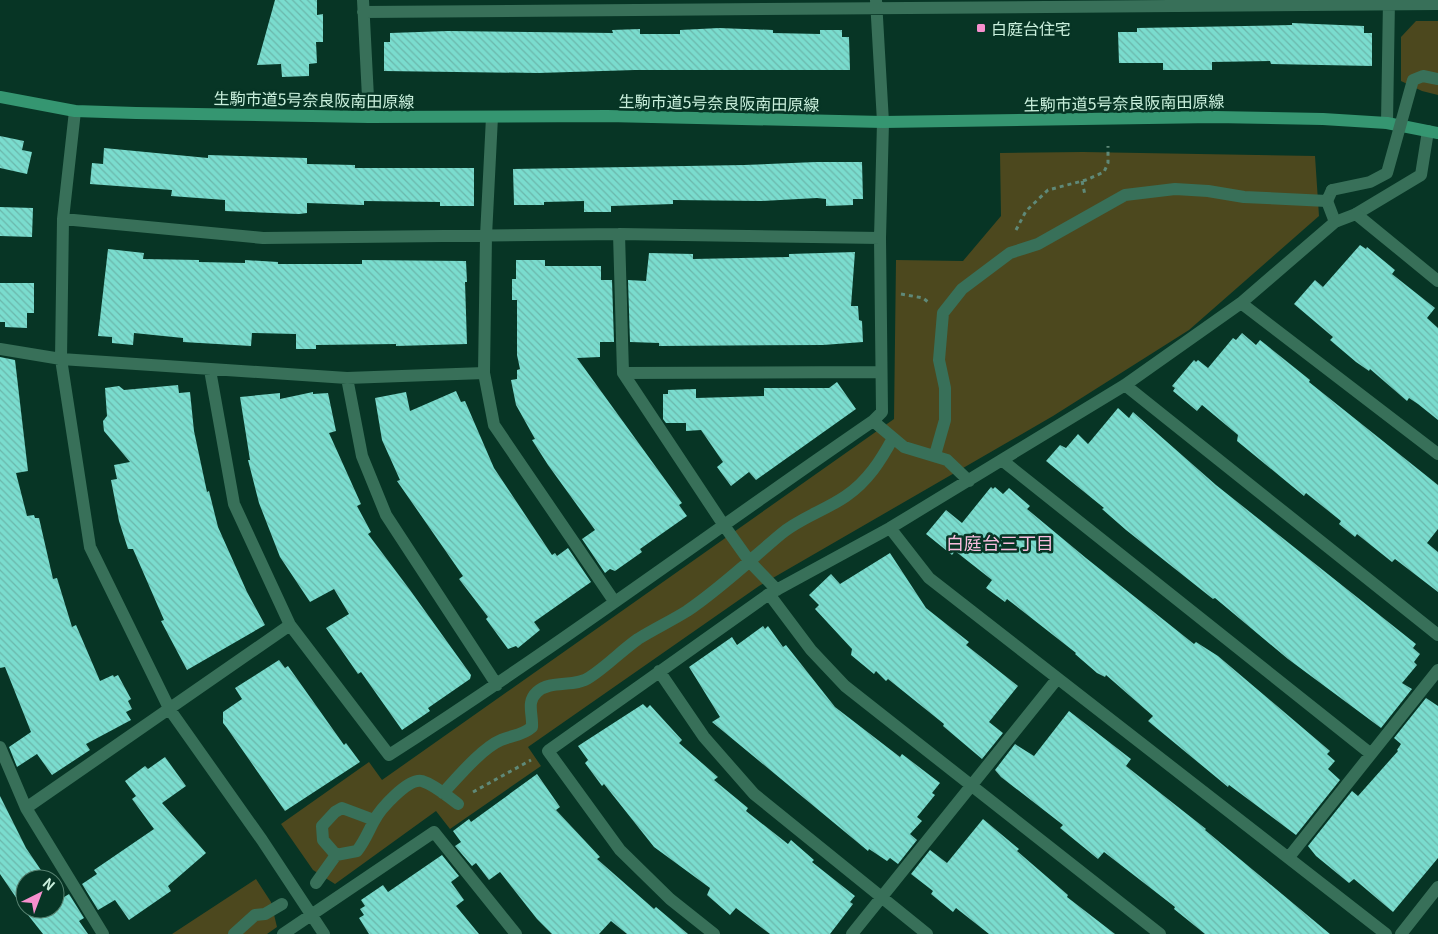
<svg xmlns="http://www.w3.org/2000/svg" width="1438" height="934" font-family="Georgia,'Noto Sans JP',serif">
  <defs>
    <pattern id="building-back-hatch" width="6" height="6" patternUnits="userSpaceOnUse" patternTransform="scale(1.25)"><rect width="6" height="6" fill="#7adcce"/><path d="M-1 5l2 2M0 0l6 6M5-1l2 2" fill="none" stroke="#6bb7ab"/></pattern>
  </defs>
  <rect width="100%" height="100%" fill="#073525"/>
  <!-- park -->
  <path fill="#4c481e" d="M 1416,21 L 1438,21 L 1438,95 L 1422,91 L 1401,81 L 1401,37 Z
    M 1083,152 L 1315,156 L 1319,216 L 1189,330 L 1053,416 L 759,586 L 528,747 L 541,766 L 450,829 L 436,811 L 335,884 L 313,870 L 281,824 L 369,762 L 382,780 L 894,419 L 896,260 L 963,261 L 1001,216 L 1000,153 Z
    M 256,879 L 271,902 L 277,927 L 267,934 L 172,934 Z"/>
  <!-- building -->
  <path fill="url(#building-back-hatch)" d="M 275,0 L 317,0 L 317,15 L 323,14 L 323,42 L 316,42 L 317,63 L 309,64 L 309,76 L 282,77 L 281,64 L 257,65 Z
    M 1292,23 L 1364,26 L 1364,33 L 1372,33 L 1372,66 L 1271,64 L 1270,61 L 1212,62 L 1212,70 L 1163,70 L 1163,63 L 1119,63 L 1118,32 L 1137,32 L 1137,28 L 1292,25 Z
    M 719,28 L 773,30 L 773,33 L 820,34 L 820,30 L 842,30 L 842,37 L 849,37 L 850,70 L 635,70 L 538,73 L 384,71 L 384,42 L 390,42 L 390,33 L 448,31 L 613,33 L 612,30 L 640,29 L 640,34 L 680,34 L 680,30 Z
    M 0,136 L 24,141 L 22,150 L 32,152 L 27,174 L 0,168 Z
    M 104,148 L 208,158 L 208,155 L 307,158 L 307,164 L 355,165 L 355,168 L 474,168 L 474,206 L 440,206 L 440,202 L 364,201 L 364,205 L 362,205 L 307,203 L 307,213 L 299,214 L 225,211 L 225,200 L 171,196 L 172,190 L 90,184 L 92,163 L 103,164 Z
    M 816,162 L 862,162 L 863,199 L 853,199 L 853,205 L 826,206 L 826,199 L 817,198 L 762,201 L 673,200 L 673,204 L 611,206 L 611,212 L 584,212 L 584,201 L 544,202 L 544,205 L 514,205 L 513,169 L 744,165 Z
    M 0,207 L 33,208 L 32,237 L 0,236 Z
    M 1360,245 L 1366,249 L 1367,247 L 1395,270 L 1392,274 L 1435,308 L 1427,318 L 1438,328 L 1438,420 L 1418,404 L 1409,398 L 1407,401 L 1370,369 L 1369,371 L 1356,362 L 1330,340 L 1333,337 L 1294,304 L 1315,280 L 1323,287 Z
    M 108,249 L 144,253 L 143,259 L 199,260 L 199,262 L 245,263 L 245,260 L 278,262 L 278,264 L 362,264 L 362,260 L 466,261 L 467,282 L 465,282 L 467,344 L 396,346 L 396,344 L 316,345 L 316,349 L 296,349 L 296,334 L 252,333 L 251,346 L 183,342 L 183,338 L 134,333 L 133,345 L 112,343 L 112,337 L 98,336 Z
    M 855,252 L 851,306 L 858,306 L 859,320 L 862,321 L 863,342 L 823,345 L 659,346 L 659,343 L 630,342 L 628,280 L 646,281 L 649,253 L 693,254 L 693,259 L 789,257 L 789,254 Z
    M 516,260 L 545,260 L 545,266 L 601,266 L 601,280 L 612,280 L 614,342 L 600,342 L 600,357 L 577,358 L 682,503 L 679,505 L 687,516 L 640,549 L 642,552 L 615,571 L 610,569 L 605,573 L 582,539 L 595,530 L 548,465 L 532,440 L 535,439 L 516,405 L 511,380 L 517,379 L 517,370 L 520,369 L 517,355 L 517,300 L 512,300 L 512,279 L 516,279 Z
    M 0,283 L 34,283 L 34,313 L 27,313 L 27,328 L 5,327 L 5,322 L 0,322 Z
    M 1242,333 L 1256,345 L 1260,340 L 1310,380 L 1309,382 L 1438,485 L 1438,529 L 1427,543 L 1438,552 L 1438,592 L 1395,559 L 1392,562 L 1357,534 L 1355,537 L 1339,524 L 1341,521 L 1306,493 L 1304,496 L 1237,441 L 1238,435 L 1202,405 L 1197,411 L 1173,391 L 1175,388 L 1172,386 L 1194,360 L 1196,362 L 1198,360 L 1208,368 L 1233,338 L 1236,340 Z
    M 0,357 L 15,360 L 28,471 L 16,473 L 27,516 L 34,515 L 35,518 L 39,518 L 53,579 L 57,578 L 72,627 L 76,625 L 100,681 L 113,675 L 114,677 L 118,675 L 131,699 L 128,701 L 132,709 L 126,712 L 131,720 L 86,744 L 90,750 L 52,775 L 37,754 L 17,767 L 9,747 L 31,732 L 5,667 L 0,668 Z
    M 837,382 L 856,409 L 756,480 L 749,472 L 731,486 L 717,467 L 723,462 L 701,430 L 686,431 L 686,423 L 666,423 L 663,419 L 663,394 L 668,394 L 668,390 L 696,389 L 696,398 L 764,396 L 764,388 L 829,388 Z
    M 178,385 L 179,393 L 190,392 L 194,431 L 207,492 L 209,491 L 218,527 L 247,592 L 265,625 L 187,670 L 161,621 L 164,620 L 133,549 L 128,549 L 119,521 L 111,480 L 117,479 L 114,465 L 130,462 L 104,431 L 103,421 L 107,416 L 105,388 L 119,386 L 124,390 Z
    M 456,391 L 461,402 L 465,401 L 494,468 L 552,555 L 555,553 L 557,556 L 568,548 L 591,582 L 534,622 L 540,630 L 518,648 L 516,646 L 508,649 L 486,619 L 488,617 L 459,579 L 463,576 L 397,481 L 400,480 L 382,440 L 375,398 L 406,392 L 410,411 Z
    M 313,392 L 313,394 L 328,393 L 336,431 L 329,433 L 361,504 L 357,506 L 371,532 L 368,534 L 410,590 L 471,675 L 470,679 L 428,708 L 430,711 L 402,730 L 361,672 L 358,674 L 326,628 L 349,614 L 334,589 L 310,602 L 280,557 L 259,503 L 248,460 L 250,460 L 240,397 L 280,393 L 280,399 Z
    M 1118,408 L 1129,418 L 1133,412 L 1216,485 L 1416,644 L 1413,648 L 1420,654 L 1414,662 L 1417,665 L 1402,683 L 1412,689 L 1381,728 L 1288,659 L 1215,598 L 1213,599 L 1126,530 L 1102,509 L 1104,508 L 1046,461 L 1060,445 L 1066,448 L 1078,434 L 1088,444 Z
    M 991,487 L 993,489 L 995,487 L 1003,494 L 1009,488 L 1030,506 L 1027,509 L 1086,558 L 1194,644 L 1196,642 L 1218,656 L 1330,751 L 1327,754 L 1335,761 L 1328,769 L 1340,780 L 1296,835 L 1229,785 L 1228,787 L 1148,721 L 1153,716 L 1106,675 L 1105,677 L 1097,673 L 1075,654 L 1076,653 L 1007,599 L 1005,602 L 986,588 L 992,580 L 955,551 L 952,555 L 926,534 L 946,510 L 962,523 Z
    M 890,553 L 926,608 L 969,642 L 966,645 L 1018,686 L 989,722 L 1003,733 L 982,759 L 943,726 L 944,724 L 888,679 L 886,681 L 876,671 L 874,674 L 851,655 L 852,649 L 815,609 L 819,605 L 809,595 L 831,574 L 840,584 Z
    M 763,626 L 765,629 L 768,626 L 783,647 L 786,645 L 835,707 L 900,757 L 902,754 L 940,783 L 932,793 L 935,795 L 917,817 L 922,821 L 910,834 L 917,840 L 898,864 L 890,858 L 887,861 L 869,849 L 868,851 L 712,722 L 720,717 L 689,667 L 732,637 L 737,645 Z
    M 279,660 L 285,668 L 288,666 L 344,745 L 346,743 L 360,762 L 285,811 L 227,728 L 223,723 L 223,712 L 242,699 L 235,688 Z
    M 1426,698 L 1438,706 L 1438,858 L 1393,912 L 1354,879 L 1349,883 L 1316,856 L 1308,846 L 1352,791 L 1358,796 L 1398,751 L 1397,750 L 1401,744 L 1394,738 Z
    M 643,704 L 647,708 L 650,705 L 682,740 L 679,743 L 718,777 L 714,780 L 748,808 L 746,811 L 788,844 L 791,840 L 814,860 L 812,862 L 855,896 L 850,902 L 853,904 L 830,934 L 770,934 L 736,908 L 730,915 L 707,895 L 710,888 L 654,847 L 604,784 L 602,786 L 585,763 L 588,760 L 578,746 Z
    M 1069,711 L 1131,759 L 1126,766 L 1206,829 L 1205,830 L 1330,934 L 1205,934 L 1174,909 L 1175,907 L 1104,852 L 1098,859 L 1060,828 L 1063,825 L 1001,777 L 995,770 L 1015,744 L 1034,756 Z
    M 165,757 L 186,786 L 162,803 L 206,853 L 168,886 L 171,891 L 129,920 L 115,900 L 98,910 L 82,884 L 97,874 L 94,870 L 154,829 L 132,799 L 136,796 L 125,781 L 145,766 L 148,769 Z
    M 537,774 L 560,807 L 556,810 L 600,857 L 597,859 L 654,909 L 656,907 L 688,934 L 627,934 L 611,921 L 599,934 L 552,934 L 537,919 L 500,872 L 489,880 L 476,863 L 472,866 L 455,846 L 461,842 L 453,831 L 469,819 L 471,822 Z
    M 0,796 L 26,848 L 47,879 L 25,879 L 25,909 L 55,909 L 55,890 L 61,899 L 69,894 L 84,918 L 79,921 L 88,934 L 43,934 L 28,915 L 0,874 Z
    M 983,819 L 1019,849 L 1017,851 L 1068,895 L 1067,897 L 1115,934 L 989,934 L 956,908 L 953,912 L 931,894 L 933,891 L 911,874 L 930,850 L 947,863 Z
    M 442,855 L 459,876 L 451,882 L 464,900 L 456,906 L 479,934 L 369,934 L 359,918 L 364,915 L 360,909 L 365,906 L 361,900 L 383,885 L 388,892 Z"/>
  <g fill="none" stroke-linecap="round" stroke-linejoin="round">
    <!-- path -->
    <path stroke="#5f8978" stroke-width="3" stroke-dasharray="4 4" stroke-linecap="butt" d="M 1082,181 L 1085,195
      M 1016,230 L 1026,211 L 1048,190 L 1086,180 L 1104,172 L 1108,163 L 1108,146
      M 901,294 L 923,298 L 928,302
      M 473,792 L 531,760"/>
    <!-- lane -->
    <path stroke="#387059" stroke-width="12" d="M 1327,201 L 1335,222
      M 1356,214 L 1421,175 L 1428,131"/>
    <!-- street -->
    <path stroke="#387059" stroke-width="12" d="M 363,0 L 369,117
      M 363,12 L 1438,4
      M 75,111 L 63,219 L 61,359 L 90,547 L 170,710 L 262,840 L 324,934
      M 492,117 L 486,236 L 484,373 L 494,425 L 614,601
      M 1387,123 L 1389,0
      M 63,219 L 263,238 L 619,234 L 880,238
      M 619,234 L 623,373 L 723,524 L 750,562 L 777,590
      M 1241,303 L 1438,454
      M 0,349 L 61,359 L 347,378 L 484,373
      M 210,370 L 234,504 L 290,625 L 389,755 C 554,649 711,532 873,421 L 882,412 L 880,238 L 883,122 L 876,0
      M 623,373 L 880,372
      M 347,378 L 362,456 L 386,515 L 497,685
      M 1125,385 L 1438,635
      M 873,421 L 904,447 L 947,460 L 969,481
      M 935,455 L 945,420 L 945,388 L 939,360 L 943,313 L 962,289 L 1010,253 L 1038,244 L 1125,195 L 1175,189 L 1208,191 L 1244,197 L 1327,201 L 1332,190
      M 1003,461 L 1371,754
      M 890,528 L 929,578 L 1386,934
      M 769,594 L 811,650 L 845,686 L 1160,934
      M 659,671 L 704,737 L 754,794 L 927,934
      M 0,747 L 26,808 L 103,934
      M 443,793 C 457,778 482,748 501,740 C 512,735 522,736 532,727 C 533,714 526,702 537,692 C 551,679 575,688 590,677 C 607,666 621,651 638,639 C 654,629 671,621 687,611 C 721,588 750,560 781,534 C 800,518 826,510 846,496 C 868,481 881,460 893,438
      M 26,808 L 290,625
      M 336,855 L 323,840 L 322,826 L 335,812 L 342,808 L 374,820
      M 1289,857 L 1438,670
      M 316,883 L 336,855 L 357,851 C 365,841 368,832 374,821 C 380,809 408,778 422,781 C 435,785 447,796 458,804
      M 234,934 L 255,915 L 265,914 L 282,904
      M 283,934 L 434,832 L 516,934
      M 714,934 L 670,899 L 620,850 L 548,751 L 769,594 L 890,528 L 1125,385 L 1241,303 L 1335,222 L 1356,214 L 1438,281
      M 852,934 L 1057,679
      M 1401,934 L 1438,887"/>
    <!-- secondary -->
    <path stroke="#359671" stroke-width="12" d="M 0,97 L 75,111 L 136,113 L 369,117 L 607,116 L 883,122 L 1214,117 L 1323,119 L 1387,123 L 1438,133"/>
    <!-- street-bridge -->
    <path stroke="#387059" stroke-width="12" d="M 1332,190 L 1370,182 L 1387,173 L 1413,80 L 1423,76 L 1438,79"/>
  </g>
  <!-- markers -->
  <rect fill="#f790ce" stroke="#073525" stroke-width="2" x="976" y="23" width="10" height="10" rx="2.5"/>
  <g text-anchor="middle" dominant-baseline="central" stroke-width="5" stroke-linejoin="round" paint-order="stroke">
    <!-- poi labels -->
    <g font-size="16" fill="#caf0dd" stroke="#073525" text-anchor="start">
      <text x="991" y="28">白庭台住宅</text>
    </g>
    <!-- street labels -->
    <g font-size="16" fill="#caf0dd" stroke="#073525">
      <text transform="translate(314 99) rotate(1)">生駒市道5号奈良阪南田原線</text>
      <text transform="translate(719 102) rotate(1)">生駒市道5号奈良阪南田原線</text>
      <text transform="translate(1124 102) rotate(-1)">生駒市道5号奈良阪南田原線</text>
    </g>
    <!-- neighbourhood labels -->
    <g font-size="18" fill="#f8bdde" stroke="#073525">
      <text x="1000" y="542">白庭台三丁目</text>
    </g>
  </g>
  <!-- north arrow -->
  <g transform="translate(40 894) rotate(42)"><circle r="24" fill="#073525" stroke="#55806f"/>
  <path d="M0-4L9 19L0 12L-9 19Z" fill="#f790ce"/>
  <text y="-8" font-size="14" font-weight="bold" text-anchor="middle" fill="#caf0dd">N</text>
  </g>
</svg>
